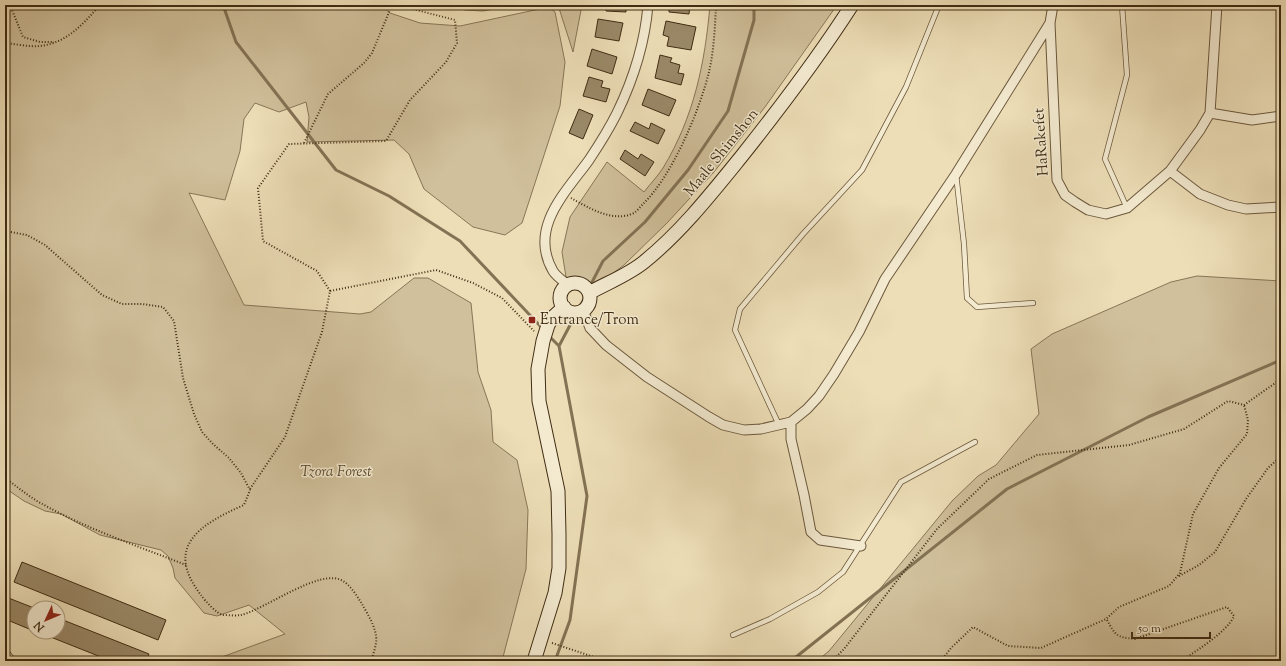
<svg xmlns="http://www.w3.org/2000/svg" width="1286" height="666" font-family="'Sorts Mill Goudy',serif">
  <rect width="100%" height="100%" fill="#eddeb7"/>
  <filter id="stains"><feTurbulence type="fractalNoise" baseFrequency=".005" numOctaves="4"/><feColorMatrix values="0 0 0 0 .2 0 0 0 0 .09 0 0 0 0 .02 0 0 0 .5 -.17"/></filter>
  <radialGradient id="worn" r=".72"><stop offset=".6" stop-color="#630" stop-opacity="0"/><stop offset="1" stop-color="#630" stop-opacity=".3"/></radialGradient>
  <!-- green -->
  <path fill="#d0c09b" stroke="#887657" d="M 5,5 L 380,5 L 390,13 L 420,23 L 460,26 L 549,7 L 555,12 L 565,62 L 560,106 L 522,223 L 505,235 L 473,227 L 424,189 L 409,154 L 394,140 L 307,142 L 309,117 L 306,102 L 279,112 L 255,103 L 244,119 L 240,151 L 225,200 L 189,193 L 244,305 L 360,314 L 371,312 L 414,278 L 428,278 L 471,303 L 478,372 L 491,410 L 493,442 L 517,460 L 528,510 L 526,569 L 502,661 L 211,661 L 285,634 L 249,605 L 217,616 L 204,613 L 175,578 L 173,568 L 168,556 L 161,550 L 100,535 L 61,514 L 45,511 L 24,501 L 5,488 Z
    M 446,5 L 516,5 L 483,11 L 465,10 Z
    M 558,5 L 582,5 L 573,52 Z
    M 710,5 L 837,5 L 765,107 L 714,172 L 667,223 L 624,265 L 597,285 L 566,277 L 562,252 L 570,217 L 607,162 L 644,192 C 650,184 658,176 663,168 C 694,117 705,63 710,5 Z
    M 1197,276 L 1281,281 L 1281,661 L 817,661 L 829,651 L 952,501 L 978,476 L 996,465 L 1039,414 L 1031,349 L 1052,334 L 1171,282 Z"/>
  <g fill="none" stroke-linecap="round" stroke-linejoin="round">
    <!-- stream -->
    <path stroke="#847254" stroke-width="3" d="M 223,5 L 236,42 L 336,170 L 389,196 L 460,241 L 543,329
      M 589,288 L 603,261 L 645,222 L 688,170 L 728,111 L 754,20 L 754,5
      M 548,335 L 559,346
      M 555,661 L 570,620 L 587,496 L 559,346 L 586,295
      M 791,661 L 1007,489 L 1148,417 L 1281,360"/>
  </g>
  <!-- building -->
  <path fill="#9a8968" stroke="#402c13" d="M 606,5 L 626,5 L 626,12 L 606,11 Z
    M 669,5 L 690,5 L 689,14 L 669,12 Z
    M 598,19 L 623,23 L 619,41 L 595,37 Z
    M 666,21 L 696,27 L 691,50 L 667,46 L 669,37 L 663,35 Z
    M 592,49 L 617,57 L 612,74 L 587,66 Z
    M 660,55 L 672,58 L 670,62 L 680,65 L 678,73 L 684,74 L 681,85 L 655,78 Z
    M 589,77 L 603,81 L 601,87 L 610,89 L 606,102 L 583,96 Z
    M 648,89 L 676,100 L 669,116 L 642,105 Z
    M 579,109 L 593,115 L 583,139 L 569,133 Z
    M 635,122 L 649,129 L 651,123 L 665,130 L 658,144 L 630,131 Z
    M 625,150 L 638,159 L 641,154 L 654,162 L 645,176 L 620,159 Z
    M 22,562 L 166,620 L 158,640 L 14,582 Z
    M 6,597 L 34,608 L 34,631 L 5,619 Z
    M 58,618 L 149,654 L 146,661 L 111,661 L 38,632 L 58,632 Z"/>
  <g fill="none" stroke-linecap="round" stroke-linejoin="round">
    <defs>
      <path id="lane" d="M 1122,5 L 1127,75 L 1105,159 L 1127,208
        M 956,174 L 964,244 L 967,298 L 977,307 L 1033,303
        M 779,425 L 735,330 L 740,309 L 803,234 L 862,170 L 906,87 L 939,5
        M 733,635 L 770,619 L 818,592 L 843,572 L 901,482 L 975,442"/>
      <path id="street" d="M 1050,23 L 1057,180 L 1065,195 L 1075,202 L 1088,210 L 1106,214 L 1127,208 L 1170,171 L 1200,130 L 1210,113 L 1217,5
        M 1210,113 L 1252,120 L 1281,116
        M 1170,171 L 1200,194 L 1228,205 L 1246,209 L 1281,207
        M 568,285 C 563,281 556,276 553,271 C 528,228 566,192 589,160 C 599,145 609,129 617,113 C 633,80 645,42 648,5
        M 583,310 L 590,328 L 606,345 L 647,377 L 709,417 L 723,425 L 744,430 L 761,429 L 791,422 L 807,409 L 819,396 L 834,374 L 859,332 L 885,279 L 956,174 L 1050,23 L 1053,5
        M 791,422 L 791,439 L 804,495 L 811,532 L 820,540 L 861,546
        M 5,654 L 11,661"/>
      <path id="secondary" d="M560 298a15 15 0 1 1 30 0a15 15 0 1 1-30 0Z
        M 589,293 C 607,283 628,275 644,262 C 681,232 711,194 741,157 C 780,108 818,58 852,5
        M 534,661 L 555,593 L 559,568 L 559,534 L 558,491 L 539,401 L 538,369 L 543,341 L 548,325 L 552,318 L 564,307"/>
    </defs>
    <!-- lane casing -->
    <use href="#lane" stroke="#6b583c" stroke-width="6"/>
    <!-- street casing -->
    <use href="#street" stroke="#6b583c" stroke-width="11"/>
    <!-- secondary casing -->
    <use href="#secondary" stroke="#402c13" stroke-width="15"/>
    <!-- path -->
    <path stroke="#402c13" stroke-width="2" stroke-dasharray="1 2" stroke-linecap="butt" d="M 10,5 L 23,37 L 40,42 L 54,42
      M 5,43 C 16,44 29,47 40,46 C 67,43 83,24 100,5
      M 304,143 L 328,94 L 364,63 L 372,53 L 392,5
      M 571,198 C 589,208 613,223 634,213 C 637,211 640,207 643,204 C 672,176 699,112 709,72 C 714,50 715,27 716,5
      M 5,231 L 27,235 L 45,245 L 102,295 L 122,304 L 142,304 L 163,307 L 174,321 L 183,378 L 194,414 L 202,432 L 213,444 L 229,458 L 241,473 L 250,490 L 244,505 C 201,524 163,546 201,595 C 205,601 217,614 223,615 C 229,615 236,616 241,615 C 266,609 321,567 343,581 C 351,586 357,596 362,604 C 368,615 378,630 376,643 C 375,649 373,655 371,661
      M 330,291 L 317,271 L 263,241 L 258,188 L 289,144 L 386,141 L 410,100 L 446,62 L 457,43 L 455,20 L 397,5
      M 5,478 C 16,486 26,494 37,501 C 84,528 135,545 186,565
      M 250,489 L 285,437 L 322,332 L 330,291 L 436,270 L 473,283 L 502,298 L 534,331
      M 1179,576 L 1199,565 L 1215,552 L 1246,499 L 1268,468 L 1281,456
      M 1107,620 C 1116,636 1116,637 1135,639 L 1227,607 L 1234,616 C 1227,632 1196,651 1181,661
      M 552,643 L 606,661
      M 832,661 L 844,649 L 937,529 L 989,479 L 1037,455 L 1129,445 L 1184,429 L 1228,401 L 1244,405 L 1281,379
      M 941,661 L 951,648 L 973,627 L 1008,646 L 1041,648 L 1106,619 L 1119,607 L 1169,586 L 1180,573 L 1193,514 L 1219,468 L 1247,434 L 1248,420 L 1244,405"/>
    <!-- lane -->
    <use href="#lane" stroke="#f3ead0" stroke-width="4.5"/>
    <!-- street -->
    <use href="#street" stroke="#f3ead0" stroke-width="9"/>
    <!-- secondary -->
    <use href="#secondary" stroke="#f3ead0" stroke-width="13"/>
  </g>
  <!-- markers -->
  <rect fill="#8f2418" stroke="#f3ead0" stroke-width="1.5" x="528" y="316" width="8" height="8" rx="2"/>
  <g text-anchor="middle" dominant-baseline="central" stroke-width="3" stroke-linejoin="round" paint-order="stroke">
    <!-- street labels -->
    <g font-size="15" fill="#402c13" stroke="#f3ead0">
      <text transform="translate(1042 142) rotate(-94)">HaRakefet</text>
      <text transform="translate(722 153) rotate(-51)">Maale Shimshon</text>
    </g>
    <!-- poi labels -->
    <g font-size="15" fill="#402c13" stroke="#f3ead0" text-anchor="start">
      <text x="540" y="320">Entrance/Trom</text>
    </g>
    <!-- park labels -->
    <g font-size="15" font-style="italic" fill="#5d4a2e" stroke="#f3ead0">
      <text x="336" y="472">Tzora Forest</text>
    </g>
  </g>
  <!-- margin -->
  <rect width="1286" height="666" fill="none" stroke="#eddeb7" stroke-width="20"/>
  <rect x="6" y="6" width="1274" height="654" fill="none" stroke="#402c13" stroke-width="2"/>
  <rect x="10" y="10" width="1266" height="646" fill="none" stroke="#402c13"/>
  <!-- north arrow -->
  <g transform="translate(46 620) rotate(226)"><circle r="19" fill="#f3ead0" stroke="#ab9e84"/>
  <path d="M0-3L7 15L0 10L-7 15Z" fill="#8f2418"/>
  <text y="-6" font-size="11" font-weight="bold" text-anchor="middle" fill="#402c13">N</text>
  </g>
  <!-- scale -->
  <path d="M1132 632v6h78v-6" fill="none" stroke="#402c13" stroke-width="2"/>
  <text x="1138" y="632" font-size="12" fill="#402c13" stroke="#f3ead0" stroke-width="3" paint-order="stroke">50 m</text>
  <rect width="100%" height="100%" filter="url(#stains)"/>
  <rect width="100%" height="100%" fill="url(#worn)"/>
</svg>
